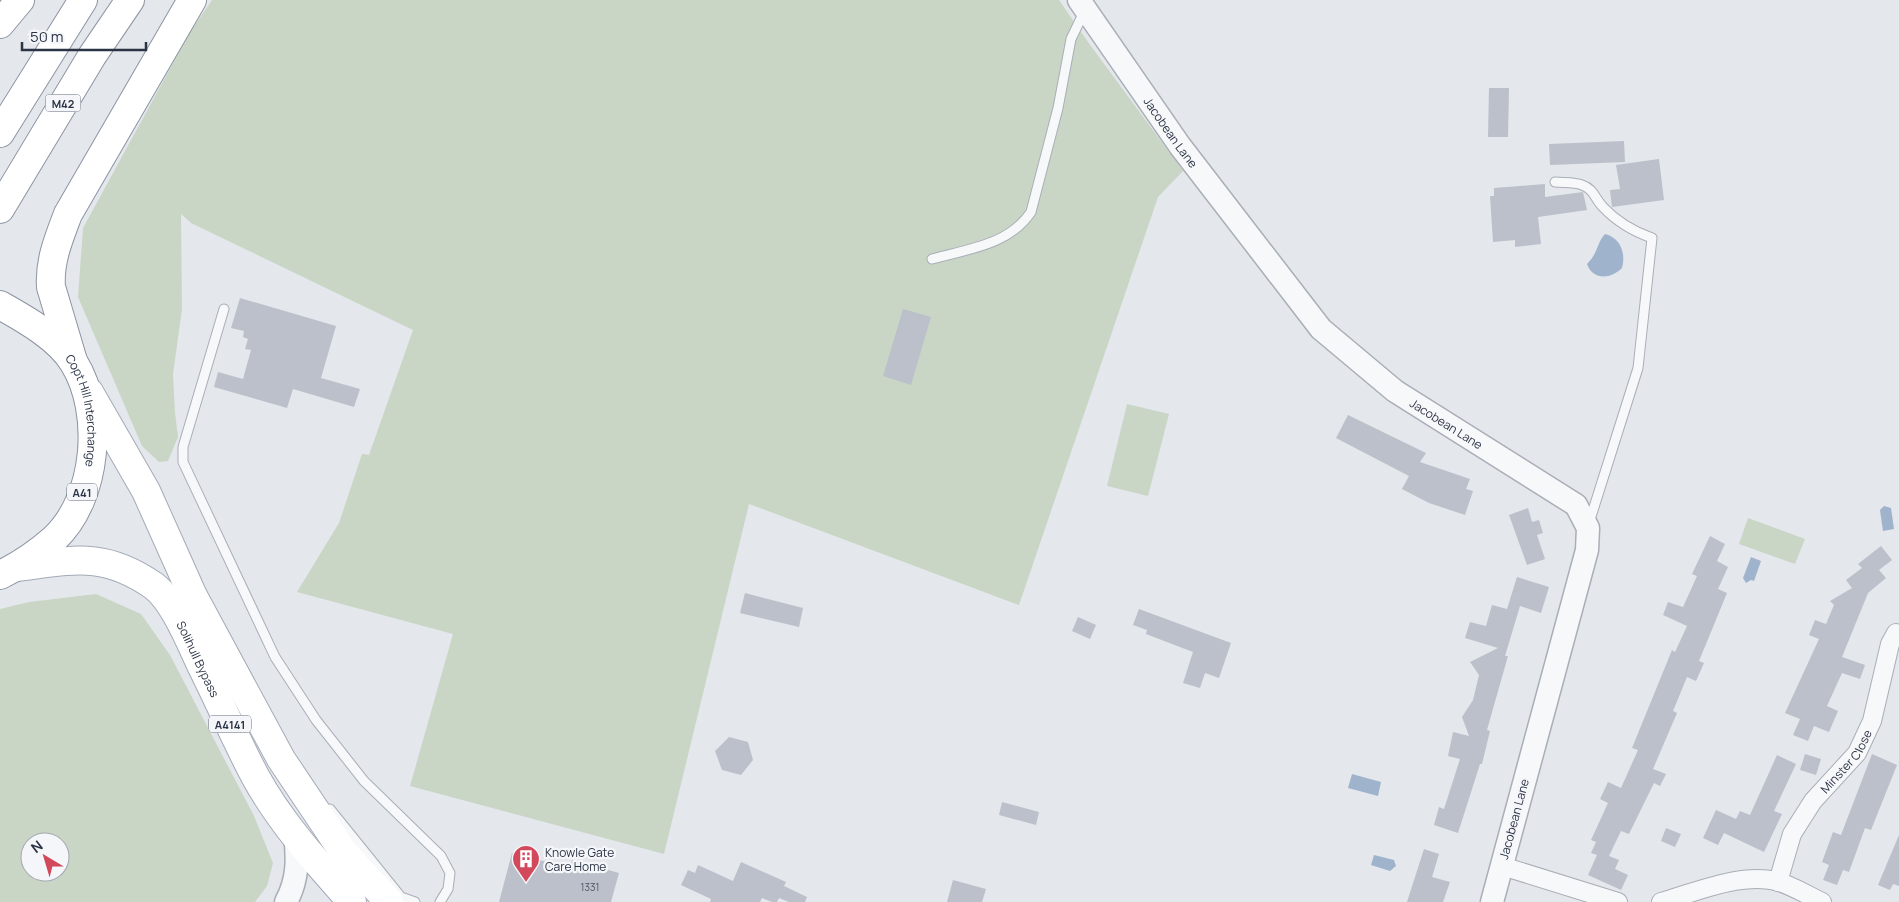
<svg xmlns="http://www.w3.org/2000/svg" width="1899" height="902" font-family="Manrope,sans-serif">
  <rect width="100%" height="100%" fill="#e4e7ec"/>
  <!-- green -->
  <path fill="#c9d6c5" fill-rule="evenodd" d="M 212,0 L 1059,0 L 1088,42 L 1183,171 L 1158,197 L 1019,605 L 749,504 L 664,854 L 410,786 L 453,634 L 297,592 L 339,523 L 362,454 L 369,455 L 413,330 L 191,223 L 181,214 L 182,309 L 173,374 L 175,413 L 178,437 L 168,461 L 159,462 L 142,446 L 78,297 L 83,228 L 190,32 Z
    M 1127,404 L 1169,414 L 1148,496 L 1107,486 Z
    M 1748,518 L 1805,539 L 1795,564 L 1739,544 Z
    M 96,594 L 141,614 L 170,655 L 254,816 L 273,863 L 267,886 L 255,902 L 0,902 L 0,609 L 29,602 ZM 30,842 L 60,842 L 60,872 L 30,872 Z"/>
  <!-- water -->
  <path fill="#9fb4cc" d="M 1605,234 C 1621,238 1626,254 1622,268 C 1611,279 1593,281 1587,264 C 1599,252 1596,244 1605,234 Z
    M 1884,506 L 1891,508 L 1894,529 L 1883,531 L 1880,510 Z
    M 1751,557 L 1761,561 L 1754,581 L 1751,580 L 1746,583 L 1743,578 Z
    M 1352,774 L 1381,782 L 1378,796 L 1348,788 Z
    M 1374,855 L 1394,860 L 1396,866 L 1390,871 L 1371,865 Z"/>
  <!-- building -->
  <path fill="#bbc0ca" d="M 1489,88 L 1509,88 L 1508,137 L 1488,137 Z
    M 1624,141 L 1625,162 L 1550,165 L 1549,144 Z
    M 1659,159 L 1664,200 L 1612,207 L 1610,190 L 1620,189 L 1616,165 Z
    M 1545,184 L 1545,197 L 1583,192 L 1587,210 L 1538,217 L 1541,244 L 1515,247 L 1515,240 L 1493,242 L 1490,196 L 1494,196 L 1494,188 Z
    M 240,298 L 336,326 L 321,378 L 360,389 L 354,407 L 293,389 L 287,408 L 214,387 L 218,372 L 243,379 L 251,350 L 245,349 L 248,339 L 243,337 L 244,331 L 231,328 Z
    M 903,309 L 931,317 L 911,385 L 883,376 Z
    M 1348,415 L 1426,453 L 1420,462 L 1470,479 L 1466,489 L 1473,491 L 1465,515 L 1429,503 L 1402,489 L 1409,476 L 1336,438 Z
    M 1528,508 L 1532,522 L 1539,520 L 1543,533 L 1537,535 L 1545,559 L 1527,565 L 1509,515 Z
    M 1710,536 L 1725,544 L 1717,561 L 1728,567 L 1718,589 L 1727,593 L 1699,661 L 1704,663 L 1696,681 L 1687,677 L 1673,711 L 1677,713 L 1653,769 L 1666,774 L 1660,786 L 1654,783 L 1629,834 L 1621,831 L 1609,856 L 1619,860 L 1615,869 L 1628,875 L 1621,890 L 1588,875 L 1597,855 L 1591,853 L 1596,842 L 1591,840 L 1608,803 L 1600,799 L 1608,782 L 1621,788 L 1638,750 L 1632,748 L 1672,650 L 1675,652 L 1687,626 L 1663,615 L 1668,602 L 1683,607 L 1697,576 L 1692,574 Z
    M 1881,546 L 1892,560 L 1879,570 L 1886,578 L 1868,593 L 1842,657 L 1865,665 L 1860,679 L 1842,673 L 1827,706 L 1838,711 L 1829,732 L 1814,726 L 1808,741 L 1793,735 L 1800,719 L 1785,713 L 1819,639 L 1809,635 L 1815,620 L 1826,624 L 1834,605 L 1830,601 L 1852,588 L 1846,580 L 1862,568 L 1858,564 Z
    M 1517,577 L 1549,587 L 1541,613 L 1520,606 L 1505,656 L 1508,656 L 1487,730 L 1490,731 L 1482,764 L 1480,764 L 1458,833 L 1434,825 L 1439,807 L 1444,809 L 1460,759 L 1448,756 L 1453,732 L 1469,736 L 1462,717 L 1473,700 L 1479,675 L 1470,662 L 1498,648 L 1465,638 L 1470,622 L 1486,626 L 1492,605 L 1507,609 Z
    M 745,593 L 803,608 L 799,627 L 740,613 Z
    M 1139,609 L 1231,643 L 1219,678 L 1205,673 L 1200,688 L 1183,683 L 1193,652 L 1146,634 L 1147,630 L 1133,625 Z
    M 1078,617 L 1096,625 L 1090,639 L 1072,631 Z
    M 729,737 L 748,742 L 753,760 L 741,775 L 722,770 L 715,751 Z
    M 1805,754 L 1821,759 L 1816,775 L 1800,770 Z
    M 1872,754 L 1897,765 L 1871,830 L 1865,828 L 1849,872 L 1843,870 L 1837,885 L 1823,880 L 1829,865 L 1822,862 L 1833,832 L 1841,835 Z
    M 1777,755 L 1796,764 L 1774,811 L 1782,814 L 1764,852 L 1724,833 L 1718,845 L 1703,838 L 1716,810 L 1736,819 L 1740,811 L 1750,815 Z
    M 1002,802 L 1039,812 L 1036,825 L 999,815 Z
    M 1666,828 L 1681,834 L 1675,847 L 1661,841 Z
    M 1899,835 L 1899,886 L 1893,884 L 1890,890 L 1878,885 Z
    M 1424,849 L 1439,854 L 1432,877 L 1450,882 L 1443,902 L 1407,902 Z
    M 512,853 L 570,868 L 572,860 L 619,873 L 611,902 L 499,902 Z
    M 741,862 L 786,882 L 784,886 L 807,897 L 805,902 L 789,902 L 779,898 L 777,902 L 772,902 L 762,898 L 760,902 L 710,902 L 711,899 L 681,885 L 688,870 L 695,873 L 698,865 L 733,881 Z
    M 953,880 L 986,889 L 982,902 L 947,902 Z"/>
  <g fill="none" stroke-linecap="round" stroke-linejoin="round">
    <defs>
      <path id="service" d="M 1555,182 C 1564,183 1574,182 1582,185 C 1594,189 1595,199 1603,207 C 1616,221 1635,232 1652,238 L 1638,368 L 1589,523
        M 932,259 C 968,249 1009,245 1031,212 L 1058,108 L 1071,39 L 1084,12
        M 224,309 L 183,447 L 183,462 L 275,657 L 316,720 L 364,781 L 441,856 L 450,873 L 448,889 L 440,902
        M 330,809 L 401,897 L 415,902"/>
      <g id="minor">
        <path d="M 1502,866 L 1618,902"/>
        <path id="s1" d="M 1778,882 L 1792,834 L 1813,801 L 1857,753 L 1872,721 L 1890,644 L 1896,633"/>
        <path d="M 1661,902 C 1696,892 1739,873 1776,881 C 1791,885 1807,895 1822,902"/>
      </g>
      <g id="tertiary">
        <path id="s2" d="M 1079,0 L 1180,146 L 1321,329 L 1395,391 L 1576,505 L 1588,528 L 1587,550 L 1492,902"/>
        <path d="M 286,902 C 298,880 298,859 295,835"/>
      </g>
      <g id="primary">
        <path d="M 89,392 L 146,491 L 193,596 L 281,759 L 344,853 L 389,902"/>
        <path id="s3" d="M 17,567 C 73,560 104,551 154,586 C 174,601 191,644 202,667 C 220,703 236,740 255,776 C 280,822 317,863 352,902"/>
      </g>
      <g id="trunk">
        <path id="s4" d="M 0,305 C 25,319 59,338 74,363 C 104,412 98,498 54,539 C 38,553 19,566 0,575"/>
      </g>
      <path id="motorway" d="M 0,24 L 20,0
        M 0,133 L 83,0
        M 0,209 L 92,56 L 130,0
        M 73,361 L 51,287 C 49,261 59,238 68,214 L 192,0"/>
    </defs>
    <!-- service casing -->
    <use href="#service" stroke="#a9aeb7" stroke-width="11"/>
    <!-- minor casing -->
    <use href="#minor" stroke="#a9aeb7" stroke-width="20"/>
    <!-- tertiary casing -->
    <use href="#tertiary" stroke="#a9aeb7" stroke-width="25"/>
    <!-- primary casing -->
    <use href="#primary" stroke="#a3abb8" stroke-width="30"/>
    <!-- trunk casing -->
    <use href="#trunk" stroke="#8b94a3" stroke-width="30"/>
    <!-- motorway casing -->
    <use href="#motorway" stroke="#8b94a3" stroke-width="30"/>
    <!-- service -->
    <use href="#service" stroke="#f7f8fa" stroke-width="9"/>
    <!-- minor -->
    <use href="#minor" stroke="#f7f8fa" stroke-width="18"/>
    <!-- tertiary -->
    <use href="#tertiary" stroke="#f7f8fa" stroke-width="22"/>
    <!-- primary -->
    <use href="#primary" stroke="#fff" stroke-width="28"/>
    <!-- trunk -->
    <use href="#trunk" stroke="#fff" stroke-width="28"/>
    <!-- motorway -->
    <use href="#motorway" stroke="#fff" stroke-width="28"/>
  </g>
  <!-- icons -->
  <defs>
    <symbol id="building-pin" viewBox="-11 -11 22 30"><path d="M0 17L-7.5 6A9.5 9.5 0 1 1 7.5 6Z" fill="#d1495b" stroke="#f4f6f9"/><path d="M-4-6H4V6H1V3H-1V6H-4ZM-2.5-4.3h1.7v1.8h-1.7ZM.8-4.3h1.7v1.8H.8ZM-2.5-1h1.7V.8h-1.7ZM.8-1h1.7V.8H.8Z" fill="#fff"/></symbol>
  </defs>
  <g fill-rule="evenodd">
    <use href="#building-pin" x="510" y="843" width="32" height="43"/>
  </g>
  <g text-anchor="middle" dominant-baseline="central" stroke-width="4.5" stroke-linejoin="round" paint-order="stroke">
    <!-- number labels -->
    <g font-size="10" fill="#4f5766">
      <text x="590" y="887">1331</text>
    </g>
    <!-- shield labels -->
    <g fill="#f4f6f9" stroke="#676e7b" stroke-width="1">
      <rect x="45.5" y="94.5" width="35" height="17" rx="4"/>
      <rect x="67" y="483.5" width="30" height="17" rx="4"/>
      <rect x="209" y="715.5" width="42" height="17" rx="4"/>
    </g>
    <g font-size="11" font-weight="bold" fill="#2b3445">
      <text x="63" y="103">M42</text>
      <text x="82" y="492">A41</text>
      <text x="230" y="724">A4141</text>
    </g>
    <!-- street labels -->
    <g font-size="12" fill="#2b3445" stroke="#f4f6f9">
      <text stroke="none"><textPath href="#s2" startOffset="161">Jacobean Lane</textPath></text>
      <text stroke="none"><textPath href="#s4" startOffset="144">Copt Hill Interchange</textPath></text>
      <text stroke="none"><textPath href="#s2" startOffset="566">Jacobean Lane</textPath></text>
      <text stroke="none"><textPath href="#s3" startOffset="229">Solihull Bypass</textPath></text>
      <text stroke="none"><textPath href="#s1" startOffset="141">Minster Close</textPath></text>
      <text transform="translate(1514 819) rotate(-75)">Jacobean Lane</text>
    </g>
    <!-- poi labels -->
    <g font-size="12" fill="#2b3445" stroke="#f4f6f9" text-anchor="start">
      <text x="545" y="852">Knowle Gate<tspan x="545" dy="14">Care Home</tspan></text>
    </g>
  </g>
  <!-- north arrow -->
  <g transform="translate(45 857) rotate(322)"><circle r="24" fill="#f4f6f9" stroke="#a4a8b1"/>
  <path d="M0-4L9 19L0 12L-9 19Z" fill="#d1495b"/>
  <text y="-8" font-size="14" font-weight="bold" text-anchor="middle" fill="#2b3445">N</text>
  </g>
  <!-- scale -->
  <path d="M22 42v8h124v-8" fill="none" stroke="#2b3445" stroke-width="2.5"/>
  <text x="30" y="42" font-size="15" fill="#2b3445" stroke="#f4f6f9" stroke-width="4" paint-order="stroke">50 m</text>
</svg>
